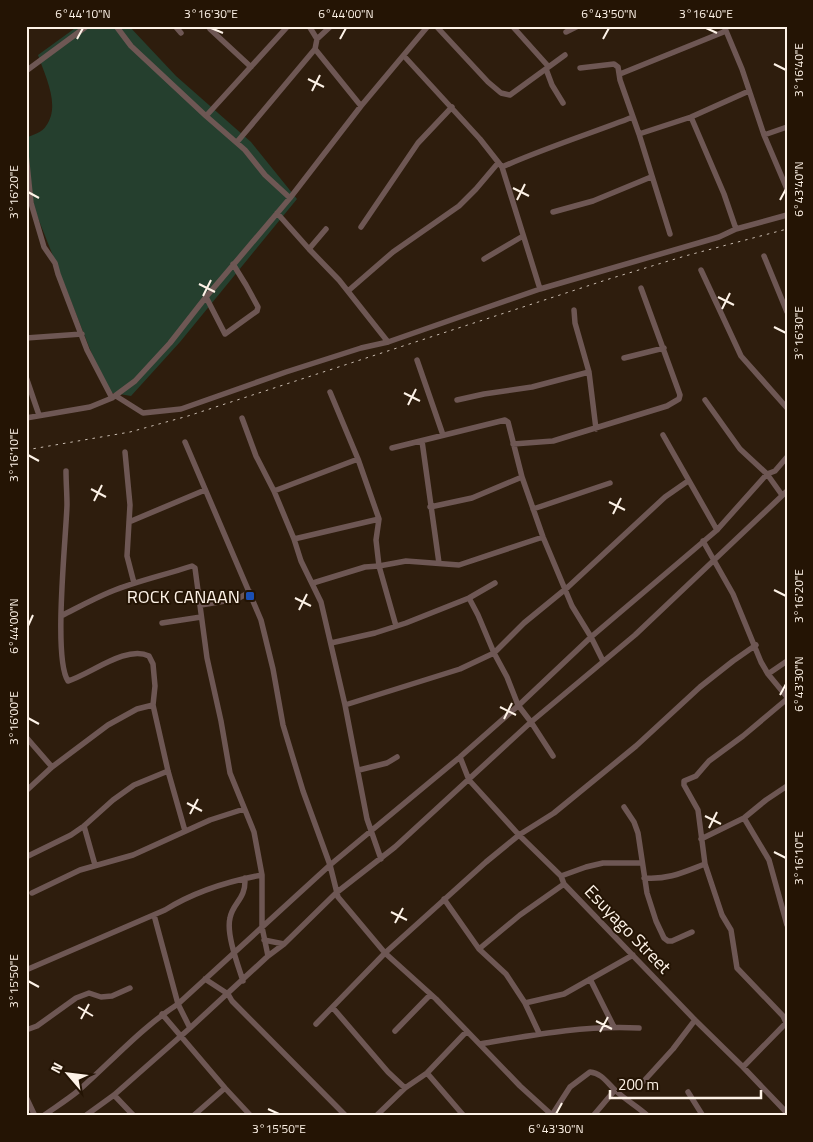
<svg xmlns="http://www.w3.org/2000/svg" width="813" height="1142" font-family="'Titillium Web',sans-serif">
  <rect width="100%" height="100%" fill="#2e1d0d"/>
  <!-- green -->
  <path fill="#253f2e" d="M 78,26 L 129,26 L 176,76 L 251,142 L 297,199 L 180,342 L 131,396 L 107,392 L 34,208 L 26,138 C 32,135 43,132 46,126 C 61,106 45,76 38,55 Z"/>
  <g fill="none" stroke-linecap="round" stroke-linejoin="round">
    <!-- minor -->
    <path stroke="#6e5754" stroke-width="5.5" d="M 116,26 L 131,46 L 206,116 L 245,150 L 265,175 L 290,198
      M 175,26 L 181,33
      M 309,26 L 317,39
      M 436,26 L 488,82 L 501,93 L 510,95 L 565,55
      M 724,26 L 742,69 L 764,135 L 787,189
      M 514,28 L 548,66
      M 210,29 L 251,67
      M 566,32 L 578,26
      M 315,49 L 361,106
      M 404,56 L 480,139 L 502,167 L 540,289
      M 580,68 L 614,64 L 618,67 L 620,80 L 639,134 L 670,234
      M 546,69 L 552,85 L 563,103
      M 26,71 L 87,26
      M 620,74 L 726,31
      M 206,116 L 288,26
      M 691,117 L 724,194 L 736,229
      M 639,134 L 691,117 L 749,91
      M 764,135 L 787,127
      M 237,142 L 315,49 L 317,39 L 331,26
      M 26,154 L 31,203 L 36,220 L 44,247 L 55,263 L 58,274 L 87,350 L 112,398
      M 502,167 C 545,148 589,134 633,117
      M 553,212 L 593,201 L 651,177
      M 277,213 L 309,249 L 339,280 L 388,342
      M 361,227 L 418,143 L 452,107
      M 309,249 L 326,229
      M 764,256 L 787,312
      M 484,259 L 523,236
      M 701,270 L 741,356 L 787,408
      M 348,291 L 393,252 L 459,206 L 476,189 L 498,163
      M 206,297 L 225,334 L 257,311 L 258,307 L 246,285 L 233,264
      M 574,310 L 575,323 L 589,372 L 596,429
      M 26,338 L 82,334
      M 624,358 L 664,348
      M 417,360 L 443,435
      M 26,377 L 39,415
      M 330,392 L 358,459 L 379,519 L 376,540 L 379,566 L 396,626
      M 116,396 L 143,413 L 181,409 L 286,372 L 361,348 L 388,342 L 540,289 L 719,237 L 736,229 L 787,215
      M 457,400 L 484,394 L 532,387 L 589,372
      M 705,400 L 740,449 L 767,474 L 782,495
      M 26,418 L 90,407 L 112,398 L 135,381 L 170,343 L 206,297 L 290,198 L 361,106 L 428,26
      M 242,418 L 256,456 L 274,491 L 294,539 L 301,561 L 321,602 L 345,705 L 367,819 L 381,859
      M 663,435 L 717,530
      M 422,441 L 439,563
      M 185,442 L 261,620 L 273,669 L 283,725 L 303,791 L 330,865 L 338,897 L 385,953 L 436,999 L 520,1086 L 553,1116
      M 513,444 L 553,441 L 667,406 L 679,399 L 680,395 L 641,288
      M 392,448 L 505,420 L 508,422 L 522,477 L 543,537 L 572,606 L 591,637 L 603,661
      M 125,452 L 130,505 L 127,556 L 134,583
      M 66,471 C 66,482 67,494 67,505 C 66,538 53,659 68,681 C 91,674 126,645 149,656 L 153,664 L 155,686 L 153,705 L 168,771 L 185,831
      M 274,491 L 358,459
      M 430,507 L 472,498 L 522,477
      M 533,509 L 610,483
      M 129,522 L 205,490
      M 294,539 L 379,519
      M 703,541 L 733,594 L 761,662 L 768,674 L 787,697
      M 313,583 L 365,567 L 379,566 L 406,561 L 459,565 L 543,537
      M 469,598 L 495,583
      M 201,605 L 237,599 L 250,592
      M 61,616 C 77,608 93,599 110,592 C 136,581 165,575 192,566 L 195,568 L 207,658 L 221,721 L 230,773 L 254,832 L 262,875 L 262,927 L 268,956
      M 162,623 L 201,617
      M 331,643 L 375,633 L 406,623 L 469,598 L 478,615 L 494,653 L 507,677 L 518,705 L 531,722 L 553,756
      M 768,674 L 787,661
      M 787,699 L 743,736 L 709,761 L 696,776 L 684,781 L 684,785 L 698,810 L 705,864 L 722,915 L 731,930 L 737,968 L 783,1016 L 787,1025
      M 345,705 L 460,669 L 494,653 L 524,623 L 568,587 L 665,497 L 688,481
      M 26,737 L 52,767
      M 460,757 L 469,780 L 519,835 L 561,876 L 564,884 L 695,1020 L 743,1067 L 787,1113
      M 359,770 L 387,763 L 397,757
      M 26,791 L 52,767 L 108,725 L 137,709 L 153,705
      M 624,807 L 634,822 L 638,833 L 647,893 L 656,921 L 664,938 L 668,941 L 672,941 L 692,932
      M 744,818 L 769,860 L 787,925
      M 84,826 L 95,865
      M 701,839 L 744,818 L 766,800 L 787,786
      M 26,857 L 71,835 L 84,826 L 113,800 L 134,785 L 168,771
      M 561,876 L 586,867 L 603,863 L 641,863
      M 644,878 C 668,880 684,872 705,864
      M 32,893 L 80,870 L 133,855 L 210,820 L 244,809
      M 444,899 L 479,949 L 506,974 L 525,1003 L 539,1033
      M 154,915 L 178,1004 L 190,1028
      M 264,940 L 284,944
      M 479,949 L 520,915 L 564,884
      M 26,970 L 165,910 C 194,892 229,881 262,875
      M 205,979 L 228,994 L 232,1001 L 346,1116
      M 590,979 L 614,1027
      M 243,981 C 238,965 226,934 230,918 C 233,902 246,900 245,878
      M 525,1003 L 564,994 L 633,955
      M 333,1008 L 388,1072 L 405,1088
      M 162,1014 L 225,1088 L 251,1116
      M 316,1024 L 385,953 L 486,862 L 519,835 L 554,813 L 636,746 L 700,687 L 733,661 L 756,645
      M 26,1030 L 37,1026 L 76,998 L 89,993 L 101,997 L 112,996 L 130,988
      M 395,1031 L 430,995
      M 480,1044 C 533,1035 585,1025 639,1028
      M 743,1067 L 787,1022
      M 427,1073 L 464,1116
      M 643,1082 L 673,1049 L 695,1020
      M 688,1092 L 703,1116
      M 114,1095 L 134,1116
      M 26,1097 L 35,1116
      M 552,1115 L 570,1087 L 590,1072 C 602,1073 608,1084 616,1091 C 626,1100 638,1107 648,1116
      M 43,1116 C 54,1108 67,1100 78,1091 C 111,1062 141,1028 178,1004 L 330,865 L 460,757 L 519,705 L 591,637 L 717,530 L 767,474 L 775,471 L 787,457
      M 85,1116 L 114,1095 L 190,1028 L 268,956 L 284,944 L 336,893 L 395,847 L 531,722 L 635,635 L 787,491
      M 193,1116 L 225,1088
      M 376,1116 L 405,1088 L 427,1073 L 467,1031
      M 593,1116 L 615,1090"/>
    <!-- rail -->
    <path stroke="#c9bcb0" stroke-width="1" stroke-dasharray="2.5 5" stroke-linecap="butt" d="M 26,450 L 130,432 L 188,416 L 609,279 L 685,256 L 787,229"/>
  </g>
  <!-- ticks -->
  <path fill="none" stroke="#fdf2e7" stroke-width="2" d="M 211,28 L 223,33M 706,28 L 717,33M 77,39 L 83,28M 340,39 L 346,28M 603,39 L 609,28M 774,64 L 786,70M 308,79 L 324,87M 312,91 L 320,75M 513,188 L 529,196M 28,192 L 39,198M 517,200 L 525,184M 780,200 L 786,189M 199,284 L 215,292M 203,296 L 211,280M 718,297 L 734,305M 722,309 L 730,293M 774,327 L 786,333M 404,393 L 420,401M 408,405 L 416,389M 28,455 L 39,461M 91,489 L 106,497M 94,501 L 102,485M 609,502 L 625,510M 613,514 L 621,498M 774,590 L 786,596M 295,598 L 311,606M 299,610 L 307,594M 28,626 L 33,615M 780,695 L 786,684M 500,707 L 516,715M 28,718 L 39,724M 504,719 L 512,703M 187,803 L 202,811M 190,814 L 198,799M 705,816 L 721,824M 709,828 L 717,812M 774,852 L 786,858M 391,912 L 407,920M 395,923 L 403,908M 28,981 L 39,987M 78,1007 L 93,1016M 81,1019 L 89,1004M 596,1021 L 612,1029M 600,1032 L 608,1017M 268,1109 L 279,1114M 556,1114 L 562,1103"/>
  <!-- markers -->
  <rect fill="#1a4fb4" stroke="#241404" stroke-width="2" x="245" y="591" width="10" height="10" rx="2.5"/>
  <g text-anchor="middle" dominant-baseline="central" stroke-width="4" stroke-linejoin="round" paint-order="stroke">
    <!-- poi labels -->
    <g font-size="18" fill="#fdf2e7" stroke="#241404" text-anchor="end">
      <text x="240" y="596">ROCK CANAAN</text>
    </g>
    <!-- street labels -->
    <g font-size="18" fill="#fdf2e7" stroke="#241404">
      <text transform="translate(628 929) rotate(46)">Esuyago Street</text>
    </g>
  </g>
  <!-- border -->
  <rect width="813" height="1142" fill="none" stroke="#241404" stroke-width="55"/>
  <!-- north arrow -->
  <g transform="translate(68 1074) rotate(298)" stroke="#241404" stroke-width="4" paint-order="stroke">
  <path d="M0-4L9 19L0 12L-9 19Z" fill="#fdf2e7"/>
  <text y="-8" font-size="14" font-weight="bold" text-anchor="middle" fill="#fdf2e7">N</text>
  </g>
  <!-- scale -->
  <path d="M610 1090v8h151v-8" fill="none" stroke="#fdf2e7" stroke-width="2.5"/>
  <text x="618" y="1090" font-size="15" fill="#fdf2e7" stroke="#241404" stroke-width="4" paint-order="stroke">200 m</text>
  <rect x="28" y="28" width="758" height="1086" fill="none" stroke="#fdf2e7" stroke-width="2"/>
  <g font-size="12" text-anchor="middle" fill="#fdf2e7">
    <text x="83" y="18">6°44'10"N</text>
    <text x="211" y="18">3°16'30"E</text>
    <text x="346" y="18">6°44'00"N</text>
    <text x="609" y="18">6°43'50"N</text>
    <text x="706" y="18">3°16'40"E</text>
    <text transform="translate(799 70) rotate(-90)" y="4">3°16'40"E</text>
    <text transform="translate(799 189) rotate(-90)" y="4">6°43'40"N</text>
    <text transform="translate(14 192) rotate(-90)" y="4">3°16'20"E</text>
    <text transform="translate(799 333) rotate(-90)" y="4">3°16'30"E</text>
    <text transform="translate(14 455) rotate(-90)" y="4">3°16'10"E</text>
    <text transform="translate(799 596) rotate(-90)" y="4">3°16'20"E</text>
    <text transform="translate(14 626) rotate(-90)" y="4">6°44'00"N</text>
    <text transform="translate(799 684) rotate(-90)" y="4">6°43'30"N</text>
    <text transform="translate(14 718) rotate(-90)" y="4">3°16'00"E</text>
    <text transform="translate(799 858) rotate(-90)" y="4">3°16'10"E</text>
    <text transform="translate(14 981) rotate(-90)" y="4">3°15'50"E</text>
    <text x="279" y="1133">3°15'50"E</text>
    <text x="556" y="1133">6°43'30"N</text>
  </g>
</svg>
